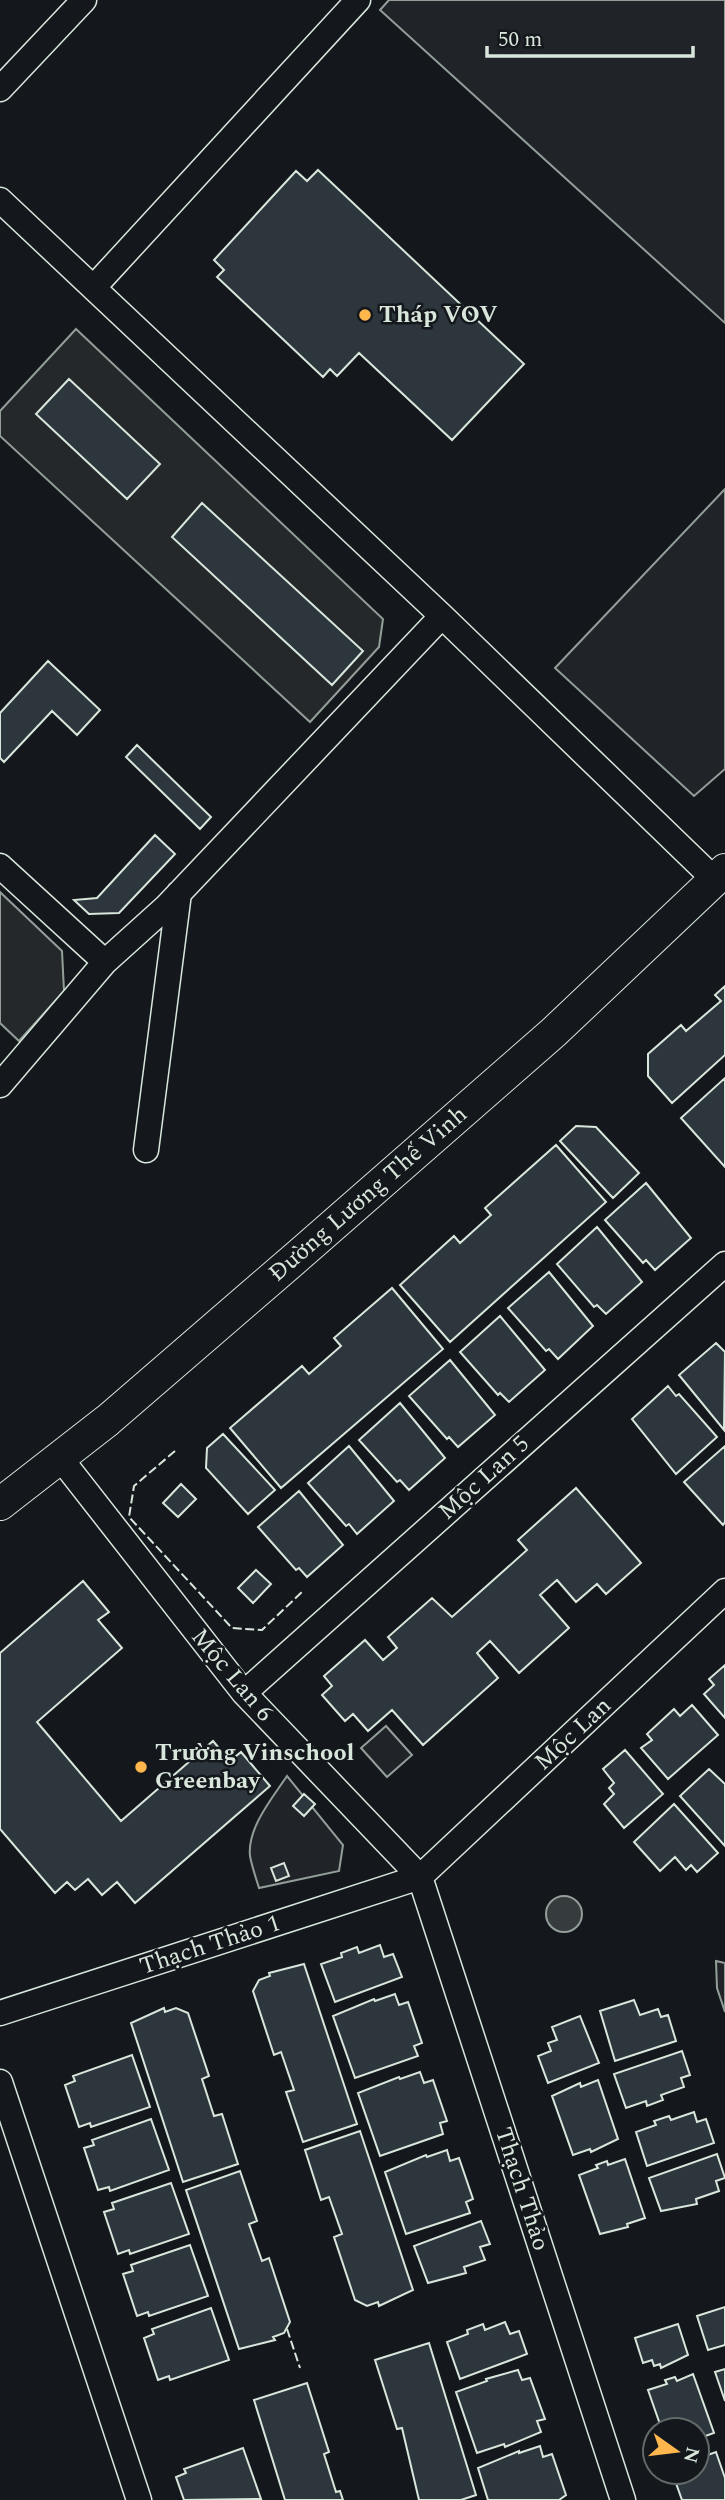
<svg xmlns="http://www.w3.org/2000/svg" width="725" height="2500" font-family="Spectral,serif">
  <rect width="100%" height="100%" fill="#14181c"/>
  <!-- green -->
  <path fill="#202428" stroke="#939e99" stroke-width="2" d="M 389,0 L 725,0 L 725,323 L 380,10 Z
    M 725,489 L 725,769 L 694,796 L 555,668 Z
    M 386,1726 L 412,1755 L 387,1777 L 361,1748 Z
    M 287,1776 L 343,1845 L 339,1871 L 259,1888 C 256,1878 252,1867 250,1856 C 247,1828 273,1797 287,1776 Z
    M 716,1961 L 725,1963 L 725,2012 L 717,1988 Z"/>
  <!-- parking -->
  <path fill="#24282b" stroke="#939e99" stroke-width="2" d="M 76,329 L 383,619 L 379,647 L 310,722 L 0,436 L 0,411 Z
    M 0,892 L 62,951 L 64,991 L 19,1041 L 0,1023 Z"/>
  <!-- water -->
  <path fill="#363b3e" stroke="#939e99" stroke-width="2" d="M546 1914a18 18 0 1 1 36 0a18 18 0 1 1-36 0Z"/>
  <!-- building -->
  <path fill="#2c363c" stroke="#d8e6dc" stroke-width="2" d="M 318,170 L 524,364 L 452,440 L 359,353 L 337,376 L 330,369 L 323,377 L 217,277 L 224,270 L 214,260 L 296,171 L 307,181 Z
    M 69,379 L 160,464 L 127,499 L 36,414 Z
    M 202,503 L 363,651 L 332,685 L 172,537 Z
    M 48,661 L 100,710 L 77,735 L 52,711 L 4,762 L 0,758 L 0,713 Z
    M 137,745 L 211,817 L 200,829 L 126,757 Z
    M 155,835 L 175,854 L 119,913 L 89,914 L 74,900 L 97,898 Z
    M 725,986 L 725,1055 L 672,1103 L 648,1076 L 648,1054 L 681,1025 L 686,1031 L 721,1001 L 715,995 Z
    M 725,1078 L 725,1167 L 681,1118 Z
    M 576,1126 L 596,1127 L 639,1173 L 613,1198 L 560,1141 Z
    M 556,1145 L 606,1202 L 450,1342 L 400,1285 L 454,1236 L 460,1243 L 491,1215 L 485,1208 Z
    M 646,1183 L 691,1238 L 655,1270 L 646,1260 L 643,1263 L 605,1220 Z
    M 597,1227 L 642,1282 L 606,1314 L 597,1305 L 594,1307 L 557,1264 Z
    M 549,1272 L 593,1326 L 558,1359 L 549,1349 L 546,1351 L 508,1308 Z
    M 392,1288 L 443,1349 L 281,1488 L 230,1428 L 302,1366 L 309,1374 L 341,1346 L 334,1338 Z
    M 500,1316 L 545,1370 L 509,1402 L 500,1393 L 498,1395 L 460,1352 Z
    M 716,1343 L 725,1352 L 724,1430 L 679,1375 Z
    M 450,1360 L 495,1415 L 458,1447 L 449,1437 L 447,1439 L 409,1396 Z
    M 668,1386 L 676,1396 L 679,1394 L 717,1437 L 676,1474 L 632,1419 Z
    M 400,1403 L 445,1458 L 409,1490 L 400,1480 L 397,1482 L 359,1440 Z
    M 223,1434 L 275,1490 L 248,1514 L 206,1468 L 207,1448 Z
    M 349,1446 L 394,1501 L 357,1534 L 349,1524 L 346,1526 L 308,1483 Z
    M 725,1446 L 725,1522 L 723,1525 L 684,1482 Z
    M 181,1484 L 196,1499 L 178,1517 L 163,1503 Z
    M 576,1488 L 641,1563 L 606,1594 L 597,1584 L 576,1602 L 557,1580 L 540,1595 L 569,1628 L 519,1673 L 490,1641 L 477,1653 L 498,1678 L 423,1745 L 392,1710 L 368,1731 L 353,1714 L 345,1721 L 322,1695 L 332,1686 L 324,1676 L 365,1640 L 383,1660 L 397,1648 L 388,1637 L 432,1598 L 452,1617 L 527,1550 L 518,1540 Z
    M 299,1491 L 343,1545 L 307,1577 L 299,1568 L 296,1570 L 258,1527 Z
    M 256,1570 L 271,1584 L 253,1603 L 238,1588 Z
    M 83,1581 L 109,1612 L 98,1620 L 122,1648 L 37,1722 L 121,1821 L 213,1741 L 230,1761 L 241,1752 L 270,1786 L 135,1903 L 117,1882 L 102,1895 L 88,1879 L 75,1890 L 67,1882 L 55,1893 L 0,1829 L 0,1653 Z
    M 725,1665 L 725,1718 L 704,1694 L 714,1685 L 709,1679 Z
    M 692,1705 L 718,1735 L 668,1779 L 641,1748 L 652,1740 L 647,1734 L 674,1709 L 680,1716 Z
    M 625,1750 L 663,1794 L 624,1828 L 604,1804 L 614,1794 L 609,1788 L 614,1783 L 603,1769 Z
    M 709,1769 L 725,1784 L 725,1846 L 680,1796 Z
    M 304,1794 L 315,1804 L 304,1816 L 293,1806 Z
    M 674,1804 L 718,1853 L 697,1872 L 691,1865 L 686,1870 L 675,1857 L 660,1871 L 634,1842 Z
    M 284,1863 L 289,1876 L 276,1881 L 271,1868 Z
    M 380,1945 L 384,1957 L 393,1954 L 402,1977 L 335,2002 L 321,1964 L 342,1957 L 341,1953 L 357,1947 L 359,1953 Z
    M 304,1964 L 357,2124 L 303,2142 L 286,2092 L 294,2090 L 281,2052 L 274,2055 L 253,1991 L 259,1980 L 270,1976 L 269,1973 Z
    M 395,1994 L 399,2005 L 408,2002 L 422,2043 L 414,2046 L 418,2056 L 355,2078 L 333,2016 L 374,1999 L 375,2001 Z
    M 634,2000 L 640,2015 L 658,2009 L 661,2017 L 668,2015 L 676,2041 L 615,2061 L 600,2011 Z
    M 164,2008 L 165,2012 L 176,2008 L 188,2013 L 209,2076 L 202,2079 L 214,2116 L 222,2114 L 238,2164 L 183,2182 L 131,2023 Z
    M 580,2016 L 599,2063 L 548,2083 L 538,2056 L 551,2051 L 548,2043 L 557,2040 L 552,2027 Z
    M 682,2051 L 690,2075 L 681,2078 L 684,2087 L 661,2095 L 663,2100 L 647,2106 L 646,2101 L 626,2108 L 614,2074 Z
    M 132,2055 L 150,2107 L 91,2127 L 90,2123 L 79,2127 L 65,2085 L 75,2081 L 73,2076 Z
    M 420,2072 L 424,2083 L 433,2080 L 447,2121 L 440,2123 L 443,2134 L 380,2156 L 358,2093 L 399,2077 L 400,2079 Z
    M 598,2080 L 618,2139 L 591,2152 L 590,2149 L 573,2155 L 552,2096 L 580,2083 L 581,2087 Z
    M 694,2112 L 697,2122 L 706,2119 L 714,2143 L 647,2166 L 636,2132 L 656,2125 L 654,2121 L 669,2116 L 671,2120 Z
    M 151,2119 L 169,2170 L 110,2191 L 109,2187 L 98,2190 L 84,2148 L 94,2145 L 92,2140 Z
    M 360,2131 L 413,2290 L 379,2306 L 378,2302 L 367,2306 L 355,2300 L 334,2237 L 342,2234 L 329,2197 L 321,2200 L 305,2150 Z
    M 447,2150 L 450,2161 L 459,2158 L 473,2199 L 466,2202 L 470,2213 L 406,2234 L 385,2172 L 426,2155 L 427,2157 Z
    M 717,2154 L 725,2178 L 716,2181 L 719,2191 L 696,2199 L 697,2204 L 661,2211 L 649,2178 Z
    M 625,2159 L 645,2218 L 627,2224 L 628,2227 L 600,2234 L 579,2175 L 598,2168 L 596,2165 L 607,2161 L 608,2165 Z
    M 240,2171 L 257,2221 L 249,2224 L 262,2261 L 269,2258 L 290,2322 L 284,2333 L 273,2337 L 275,2340 L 239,2349 L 186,2190 Z
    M 171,2183 L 189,2234 L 130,2254 L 129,2250 L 118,2254 L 104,2212 L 114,2209 L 112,2203 Z
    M 481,2221 L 490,2244 L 480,2247 L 485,2260 L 464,2267 L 466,2273 L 428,2283 L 414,2246 Z
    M 190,2245 L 208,2296 L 149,2316 L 148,2312 L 137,2316 L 123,2274 L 133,2271 L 131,2265 Z
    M 725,2307 L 725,2345 L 708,2350 L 697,2316 Z
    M 211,2308 L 229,2360 L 170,2380 L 169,2376 L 158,2380 L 144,2338 L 154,2334 L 152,2329 Z
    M 505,2322 L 510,2334 L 519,2331 L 527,2354 L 460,2379 L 447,2342 L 468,2334 L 467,2330 L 483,2324 L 485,2330 Z
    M 678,2324 L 688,2355 L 661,2368 L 660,2364 L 654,2366 L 652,2360 L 643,2363 L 635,2338 Z
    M 429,2343 L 476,2495 L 461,2500 L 419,2500 L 402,2428 L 397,2429 L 375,2360 Z
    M 725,2369 L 725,2401 L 715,2372 Z
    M 518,2370 L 522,2380 L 530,2378 L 545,2419 L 537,2421 L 541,2432 L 505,2447 L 504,2444 L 477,2453 L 456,2392 L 487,2381 L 486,2379 Z
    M 693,2374 L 714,2433 L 697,2439 L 697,2430 L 662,2430 L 648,2390 L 667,2384 L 665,2380 L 675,2377 L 677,2381 Z
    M 307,2383 L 329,2452 L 324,2454 L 336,2492 L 340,2491 L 343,2500 L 285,2500 L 254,2400 Z
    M 540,2446 L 543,2457 L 552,2454 L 566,2495 L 559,2500 L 488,2500 L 478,2468 L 519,2451 L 519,2453 Z
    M 243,2448 L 261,2499 L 184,2500 L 176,2477 L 186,2473 L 184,2469 Z
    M 716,2452 L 725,2478 L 725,2500 L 682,2500 L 672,2472 L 697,2472 L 697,2455 L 699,2458 Z"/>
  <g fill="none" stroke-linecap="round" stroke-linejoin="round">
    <defs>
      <path id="minor" d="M 0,89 L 84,0
        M 0,200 L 442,616 L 715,880
        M 94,287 L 358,0
        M 0,866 L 105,962
        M 0,1085 L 105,962 L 166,907 L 442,616
        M 146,1150 L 179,893
        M 61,1459 L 244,1693 L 420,1877 L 623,2500
        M 244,1693 L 725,1264
        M 0,2013 L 420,1877 L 725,1591
        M 0,2082 L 139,2500"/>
      <path id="tertiary" d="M 0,1504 L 108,1420 L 299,1255 L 554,1032 L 725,870"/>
    </defs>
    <!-- minor casing -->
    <use href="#minor" stroke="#d8e6dc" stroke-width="27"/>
    <!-- tertiary casing -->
    <use href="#tertiary" stroke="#d8e6dc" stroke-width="34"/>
    <!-- minor -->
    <use href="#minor" stroke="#14181c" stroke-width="24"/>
    <!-- tertiary -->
    <use href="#tertiary" stroke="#14181c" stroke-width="32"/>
    <!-- fence -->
    <path stroke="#d8e6dc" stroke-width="2" stroke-dasharray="9 3.5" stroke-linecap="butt" d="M 175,1451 L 134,1486 L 129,1517 L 232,1628 L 262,1630 L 303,1591
      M 287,2329 L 300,2368"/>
  </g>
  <!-- markers -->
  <g fill="#ffb74d" stroke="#14181c" stroke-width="2.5">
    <circle cx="365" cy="315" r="7"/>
    <circle cx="141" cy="1767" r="7"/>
  </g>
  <g text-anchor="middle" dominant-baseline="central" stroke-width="5" stroke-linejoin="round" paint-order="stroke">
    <!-- poi labels -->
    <g font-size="24" font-weight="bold" fill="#d8e6dc" stroke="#14181c" text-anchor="start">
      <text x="379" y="315">Tháp VOV</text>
      <text x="155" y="1753">Trường Vinschool<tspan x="155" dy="28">Greenbay</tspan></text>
    </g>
    <!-- street labels -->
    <g font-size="24" fill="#d8e6dc" stroke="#14181c">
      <text transform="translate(368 1194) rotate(-41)">Đường Lương Thế Vinh</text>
      <text transform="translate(484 1478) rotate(-42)">Mộc Lan 5</text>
      <text transform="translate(232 1675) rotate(50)">Mộc Lan 6</text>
      <text transform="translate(573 1734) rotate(-43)">Mộc Lan</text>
      <text transform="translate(210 1945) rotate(-18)">Thạch Thảo 1</text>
      <text transform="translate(522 2189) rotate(72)">Thạch Thảo</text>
    </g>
  </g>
  <!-- north arrow -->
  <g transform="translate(676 2451) rotate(104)"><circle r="33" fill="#14181c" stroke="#626a69" stroke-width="2"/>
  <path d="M0-5L12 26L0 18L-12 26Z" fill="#ffb74d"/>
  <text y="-10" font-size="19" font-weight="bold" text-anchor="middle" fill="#d8e6dc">N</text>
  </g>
  <!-- scale -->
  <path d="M487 46v10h206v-10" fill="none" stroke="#d8e6dc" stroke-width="3.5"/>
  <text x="498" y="46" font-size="21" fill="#d8e6dc" stroke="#14181c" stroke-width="5" paint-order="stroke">50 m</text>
</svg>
